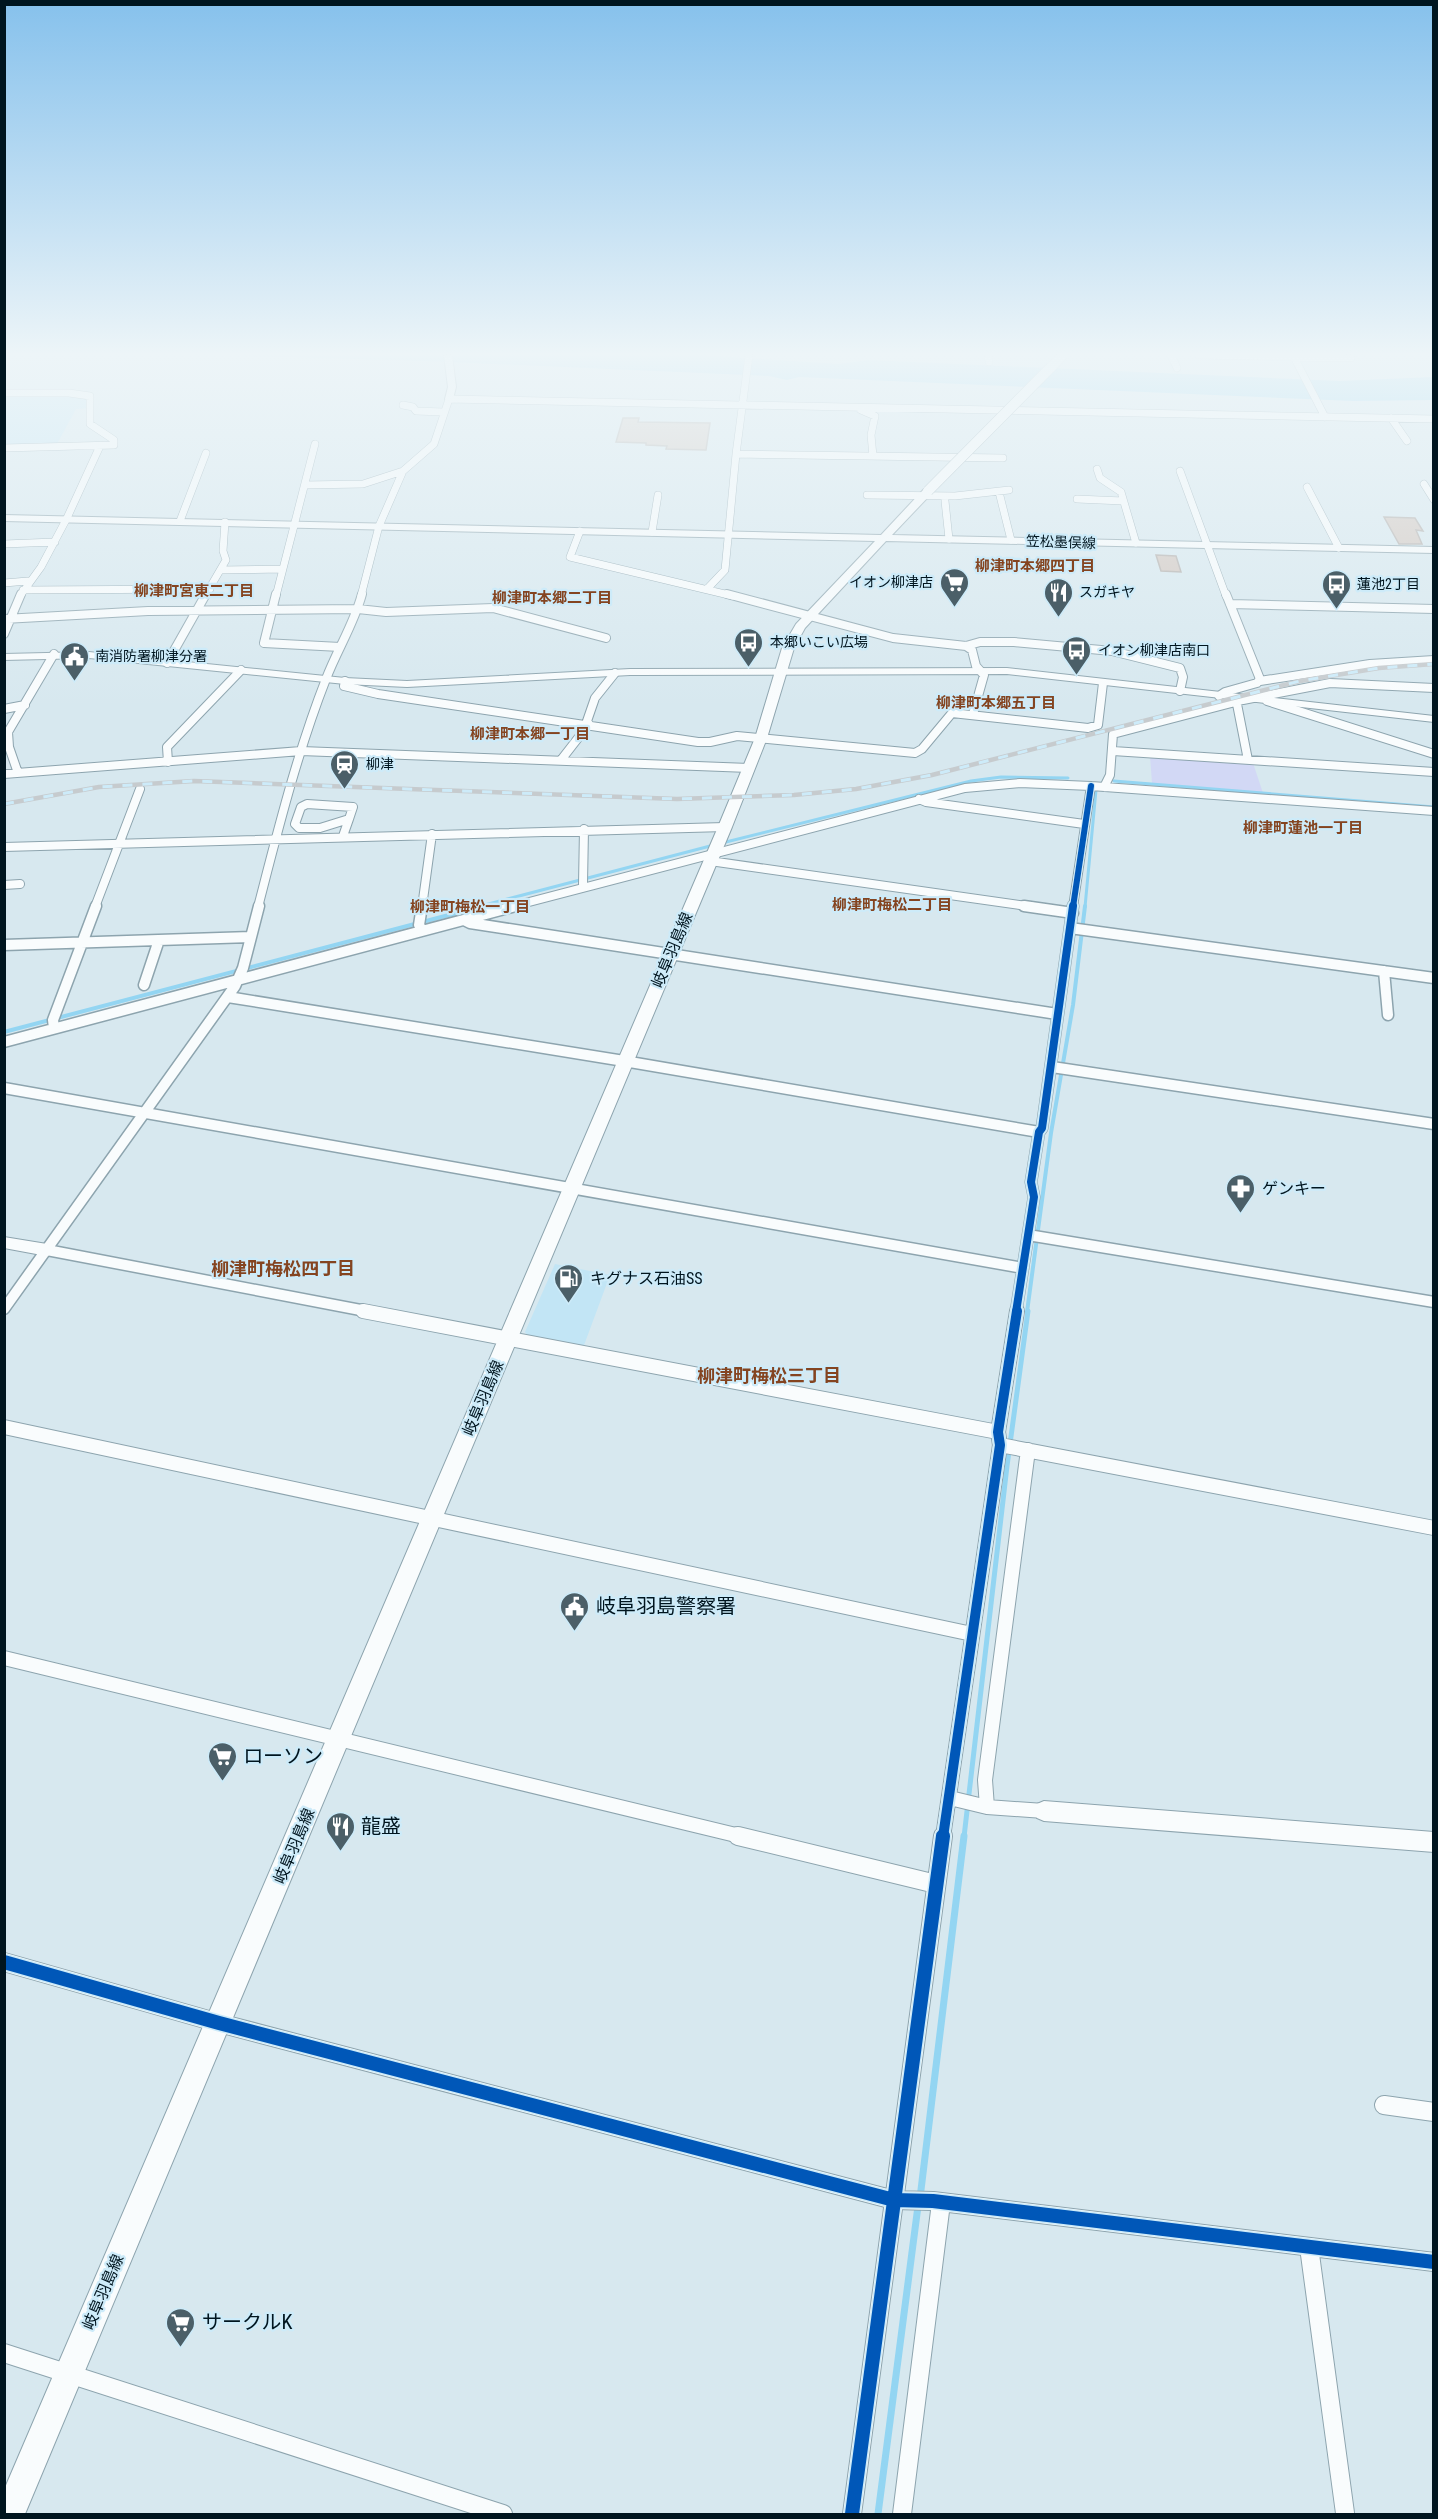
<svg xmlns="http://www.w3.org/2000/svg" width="1438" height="2519" font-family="'Roboto Condensed','Noto Sans JP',sans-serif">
  <rect width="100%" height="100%" fill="#d7e8ef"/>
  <!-- built -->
  <path fill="#c2e5f5" d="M 4,393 L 86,396 L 89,408 L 76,409 L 57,444 L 5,446 Z
    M 555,1264 L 610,1275 L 583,1348 L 529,1337 L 525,1332 Z"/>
  <!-- green -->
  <path fill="#d2d8f5" d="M 1150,756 L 1253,763 L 1263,793 L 1152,783 Z"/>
  <!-- water -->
  <path fill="#93d5f2" d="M 220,355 L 700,355 L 838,364 L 869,360 L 1340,381 L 1433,377 L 1434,400 L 1353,401 L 799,377 L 787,380 L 769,376 L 425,361 Z"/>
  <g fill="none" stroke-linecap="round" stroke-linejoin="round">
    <!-- stream-far3 -->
    <path stroke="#93d5f2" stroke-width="3" d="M 1114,781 L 1434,807
      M 722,843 L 971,781 L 1001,777 L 1068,778
      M 477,907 L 714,845
      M 1085,907 L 1096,790"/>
    <!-- stream-far2 -->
    <path stroke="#93d5f2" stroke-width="4" d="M 4,1032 L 483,906
      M 1027,1312 L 1051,1133 L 1073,1005 L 1085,906"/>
    <!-- stream-far1 -->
    <path stroke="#93d5f2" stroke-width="5" d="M 964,1837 L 1007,1466 L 1028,1311"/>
    <!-- stream -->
    <path stroke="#93d5f2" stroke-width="7" d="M 920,2198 L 964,1836
      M 878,2514 L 918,2206"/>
  </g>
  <!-- building -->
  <path fill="#d2c7c0" stroke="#b3afac" stroke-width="1.5" d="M 623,418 L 639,418 L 638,422 L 710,423 L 706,450 L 666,449 L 667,446 L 646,445 L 646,443 L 616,442 Z
    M 1384,517 L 1415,518 L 1423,531 L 1416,530 L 1422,544 L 1399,544 Z
    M 1156,555 L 1176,556 L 1181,572 L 1161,571 Z"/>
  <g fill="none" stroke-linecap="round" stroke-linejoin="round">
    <defs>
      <path id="minor-far4" d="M 988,355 L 989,362
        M 1171,355 L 1177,368
        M 1199,355 L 1351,358
        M 1294,357 L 1325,417
        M 4,393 L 69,393 L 90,396 L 90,424 L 114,440 L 114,445 L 4,448
        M 403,405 L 413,407 L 416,411 L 443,412
        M 861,410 L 875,416 L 871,435 L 873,456
        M 1391,418 L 1407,441
        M 736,454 L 1003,458
        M 1097,469 L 1100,478 L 1121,492 L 1136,543
        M 1180,471 L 1226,596
        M 1424,484 L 1434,500
        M 305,485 L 363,484 L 403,471
        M 1307,487 L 1339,548
        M 999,492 L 1011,540
        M 867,495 L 955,496 L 1009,490
        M 1077,499 L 1123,501
        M 945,501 L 949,539
        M 180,521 L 206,453
        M 580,531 L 570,557 L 733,596
        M 652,532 L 658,495
        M 4,544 L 55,542
        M 221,570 L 282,569
        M 4,583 L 28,581
        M 707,589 L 725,570 L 736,454 L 749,355
        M 23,590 L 210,589
        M 20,596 L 41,567 L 67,518 L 100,446
        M 205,596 L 226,560 L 223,551 L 225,522
        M 276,596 L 315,444
        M 361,596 L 379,526 L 403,471 L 434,444 L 449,399 L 1434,419"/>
      <path id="minor-far3" d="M 276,594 L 264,643 L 340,647
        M 727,594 L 893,638 L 966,646 L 980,642 L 1014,642 L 1112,651 L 1180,668 L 1183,677 L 1180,691
        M 1230,604 L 1434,609
        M 4,619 L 148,611 L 358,609 L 386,612 L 493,608 L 606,638
        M 4,634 L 21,594
        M 966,646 L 972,650 L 976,666 L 984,675 L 973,714
        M 167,663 L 206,594
        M 345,681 L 344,686 L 378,694 L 698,742 L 710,742 L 737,736 L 915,753 L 922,749 L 952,713 L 1088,728 L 1098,725 L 1103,683
        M 1260,681 L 1370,664 L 1434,660
        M 1219,696 L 1225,692 L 1257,683 L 1260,679 L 1226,594
        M 1267,701 L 1434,754
        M 1237,704 L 1248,760
        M 4,709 L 25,705
        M 586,724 L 595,698 L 615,673
        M 1113,751 L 1434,772
        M 561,760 L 589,724
        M 168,762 L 167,747 L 241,670
        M 18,773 L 9,747 L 8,732 L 54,654
        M 4,774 L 301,751 L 749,768
        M 1104,787 L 1110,775 L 1113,734 L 1243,700 L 1330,683 L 1434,688
        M 919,799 L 926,802 L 1084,824
        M 307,804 L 353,807 L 349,819 L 320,828 L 299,828 L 295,824 L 301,807 Z
        M 584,829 L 583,884 L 585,887
        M 343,836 L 349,819
        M 4,847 L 725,827
        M 710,861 L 1034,907
        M 4,885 L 20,884
        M 95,907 L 140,789
        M 258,907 C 278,830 297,753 326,679 C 337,650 354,624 362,594
        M 422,907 L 432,834
        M 510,907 L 965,788 L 1020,783 L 1091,786 L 1434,811
        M 1073,907 L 1091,786"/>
      <path id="minor-far2" d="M 422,906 L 419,925 L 422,930
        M 1024,906 L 1073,913
        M 464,920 L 470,923 L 1057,1014
        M 1070,928 L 1434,978
        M 4,945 L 251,937
        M 1384,971 L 1388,1015
        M 144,985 L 159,940
        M 228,997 L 624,1061 L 1039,1132
        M 54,1028 L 53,1020 L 96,906
        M 4,1042 L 516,906
        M 1052,1067 L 1434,1124
        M 4,1088 L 1023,1268
        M 1028,1235 L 1434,1302
        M 47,1250 L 371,1312
        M 4,1309 L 235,986 L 243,968 L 259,906
        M 1016,1312 L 1034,1197 L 1031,1182 L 1039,1132 L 1042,1128 L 1073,906"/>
      <path id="minor-far1" d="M 363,1311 L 998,1432
        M 4,1427 L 972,1634
        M 1000,1445 L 1434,1528
        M 4,1658 L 744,1837
        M 950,1798 L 987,1807 L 1044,1811
        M 987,1807 L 985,1780 L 1028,1450
        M 943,1837 L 1000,1445 L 998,1432 L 1017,1311"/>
      <path id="minor" d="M 738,1836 L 936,1884
        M 4,1962 L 219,2023 L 894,2200 L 933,2201 L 1434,2262
        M 1384,2105 L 1434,2112
        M 1309,2247 L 1345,2513
        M 4,2353 L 503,2514
        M 852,2514 L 943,1836
        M 902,2514 L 941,2203"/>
      <path id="tertiary" d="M 444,355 L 452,355 L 456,387 L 453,399 L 449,401 L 445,399 L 448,387 Z
        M 89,652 L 345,678 L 407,681 L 630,669 L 1007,668 L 1434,716 L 1434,722 L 1007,674 L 630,675 L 407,687 L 345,684 L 89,658 L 4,660 L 4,654 Z
        M 4,1237 L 47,1244 L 52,1246 L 54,1250 L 52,1254 L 47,1256 L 4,1248 Z
        M 1044,1801 L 1434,1832 L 1434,1852 L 1044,1821 L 1037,1818 L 1034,1811 L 1037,1804 Z"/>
      <path id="secondary" d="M 928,488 L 932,489 L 932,493 L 892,535 L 1434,547 L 1434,553 L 886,541 L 805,628 L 794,648 L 767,738 L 732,827 L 25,2514 L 4,2514 L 4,2490 L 718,827 L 755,738 L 782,648 L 796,624 L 875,541 L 4,521 L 4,515 L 881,535 L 924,489 Z"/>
    </defs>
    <!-- minor-far4 casing -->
    <use href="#minor-far4" stroke="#8da4ae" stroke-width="8"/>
    <!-- minor-far3 casing -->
    <use href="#minor-far3" stroke="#8da4ae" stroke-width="10"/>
    <!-- minor-far2 casing -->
    <use href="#minor-far2" stroke="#8da4ae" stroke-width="13"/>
    <!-- minor-far1 casing -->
    <use href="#minor-far1" stroke="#8da4ae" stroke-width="16"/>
    <!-- minor casing -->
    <use href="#minor" stroke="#8da4ae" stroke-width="20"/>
    <!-- tertiary casing -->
    <use href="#tertiary" stroke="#8da4ae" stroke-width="2"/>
    <!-- secondary casing -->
    <use href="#secondary" stroke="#8da4ae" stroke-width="2"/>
    <!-- minor-far4 -->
    <use href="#minor-far4" stroke="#f9fcfd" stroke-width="7"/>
    <!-- minor-far3 -->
    <use href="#minor-far3" stroke="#f9fcfd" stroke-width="8"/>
    <!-- minor-far2 -->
    <use href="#minor-far2" stroke="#f9fcfd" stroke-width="10"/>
    <!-- minor-far1 -->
    <use href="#minor-far1" stroke="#f9fcfd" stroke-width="14"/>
    <!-- minor -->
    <use href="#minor" stroke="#f9fcfd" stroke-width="18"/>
    <!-- tertiary -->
    <use href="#tertiary" fill="#f9fcfd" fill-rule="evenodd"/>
    <!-- secondary -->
    <use href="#secondary" fill="#f9fcfd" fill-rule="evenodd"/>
    <defs>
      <path id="rail" d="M 4,804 L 99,787 L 194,781 L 677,799 L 794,795 L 856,789 L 932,775 L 1300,681 L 1379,668 L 1434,664"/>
    </defs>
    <!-- rail casing -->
    <use href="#rail" stroke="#c6cbce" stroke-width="4.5"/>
    <!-- rail -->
    <use href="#rail" stroke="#cdebf9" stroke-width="3" stroke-dasharray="10" stroke-linecap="butt"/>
    <defs>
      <path id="secondary-bridge" d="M 928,491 L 1063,355"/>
    </defs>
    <!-- secondary-bridge casing -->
    <use href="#secondary-bridge" stroke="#8da4ae" stroke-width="11" stroke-linecap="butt"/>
    <!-- secondary-bridge -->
    <use href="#secondary-bridge" stroke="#f9fcfd" stroke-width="10"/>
    <defs>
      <path id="cycleway-far3" d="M 1073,907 L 1091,786"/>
      <path id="cycleway-far2" d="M 1016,1312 L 1034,1197 L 1031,1182 L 1039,1132 L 1042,1128 L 1073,906"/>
      <path id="cycleway-far1" d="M 943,1837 L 1000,1445 L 998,1432 L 1017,1311"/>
      <path id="cycleway" d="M 4,1962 L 219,2023 L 894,2200 L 933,2201 L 1434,2262
        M 852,2514 L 943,1836"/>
    </defs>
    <!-- cycleway-far3 casing -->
    <use href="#cycleway-far3" stroke="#cdebf9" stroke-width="8"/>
    <!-- cycleway-far2 casing -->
    <use href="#cycleway-far2" stroke="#cdebf9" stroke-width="12"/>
    <!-- cycleway-far1 casing -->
    <use href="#cycleway-far1" stroke="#cdebf9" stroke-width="14"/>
    <!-- cycleway casing -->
    <use href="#cycleway" stroke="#cdebf9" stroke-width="17"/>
    <!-- cycleway-far3 -->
    <use href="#cycleway-far3" stroke="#0057b8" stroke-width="6"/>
    <!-- cycleway-far2 -->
    <use href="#cycleway-far2" stroke="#0057b8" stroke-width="8"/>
    <!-- cycleway-far1 -->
    <use href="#cycleway-far1" stroke="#0057b8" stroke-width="10"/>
    <!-- cycleway -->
    <use href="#cycleway" stroke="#0057b8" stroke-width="14"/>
  </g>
  <!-- sky -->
  <linearGradient id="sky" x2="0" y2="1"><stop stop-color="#86c1ec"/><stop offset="0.5" stop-color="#edf5f8"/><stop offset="1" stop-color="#edf5f8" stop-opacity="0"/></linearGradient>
  <rect width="1438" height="708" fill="url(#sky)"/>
  <!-- icons -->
  <defs>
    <symbol id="supermarket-pin" viewBox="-11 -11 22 30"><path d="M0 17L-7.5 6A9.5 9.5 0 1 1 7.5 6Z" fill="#4b5f68" stroke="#cdebf9"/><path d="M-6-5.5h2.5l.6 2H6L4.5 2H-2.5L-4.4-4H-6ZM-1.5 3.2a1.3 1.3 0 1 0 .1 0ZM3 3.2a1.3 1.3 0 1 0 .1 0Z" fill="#fff"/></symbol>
    <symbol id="bus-pin" viewBox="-11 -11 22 30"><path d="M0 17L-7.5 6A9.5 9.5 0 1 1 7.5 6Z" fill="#4b5f68" stroke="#cdebf9"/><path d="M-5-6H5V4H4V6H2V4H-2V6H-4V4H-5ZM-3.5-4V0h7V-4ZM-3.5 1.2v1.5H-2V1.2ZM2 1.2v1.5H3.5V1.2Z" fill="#fff"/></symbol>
    <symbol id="restaurant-pin" viewBox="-11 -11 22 30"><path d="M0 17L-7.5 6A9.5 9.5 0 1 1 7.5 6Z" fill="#4b5f68" stroke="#cdebf9"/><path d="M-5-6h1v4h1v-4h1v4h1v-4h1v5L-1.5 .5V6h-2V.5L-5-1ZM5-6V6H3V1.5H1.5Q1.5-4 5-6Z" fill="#fff"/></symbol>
    <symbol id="civic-pin" viewBox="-11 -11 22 30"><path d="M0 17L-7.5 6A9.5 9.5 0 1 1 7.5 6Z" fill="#4b5f68" stroke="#cdebf9"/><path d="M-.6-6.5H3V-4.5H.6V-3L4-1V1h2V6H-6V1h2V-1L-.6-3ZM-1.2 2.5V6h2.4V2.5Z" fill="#fff"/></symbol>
    <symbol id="station-pin" viewBox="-11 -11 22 30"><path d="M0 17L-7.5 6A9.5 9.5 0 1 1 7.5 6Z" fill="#4b5f68" stroke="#cdebf9"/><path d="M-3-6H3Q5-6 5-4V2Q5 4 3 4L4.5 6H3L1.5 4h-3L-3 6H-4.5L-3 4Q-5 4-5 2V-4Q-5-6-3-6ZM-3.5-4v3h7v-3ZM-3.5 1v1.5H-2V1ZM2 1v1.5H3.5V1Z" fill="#fff"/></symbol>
    <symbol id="pharmacy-pin" viewBox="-11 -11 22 30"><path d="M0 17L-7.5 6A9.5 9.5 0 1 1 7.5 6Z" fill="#4b5f68" stroke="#cdebf9"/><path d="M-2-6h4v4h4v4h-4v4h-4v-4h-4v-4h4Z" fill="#fff"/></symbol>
    <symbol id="fuel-pin" viewBox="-11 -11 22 30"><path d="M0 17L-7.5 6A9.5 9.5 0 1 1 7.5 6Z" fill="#4b5f68" stroke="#cdebf9"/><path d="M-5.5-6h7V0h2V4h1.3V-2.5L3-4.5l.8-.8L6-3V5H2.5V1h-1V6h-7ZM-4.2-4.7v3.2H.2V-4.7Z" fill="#fff"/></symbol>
  </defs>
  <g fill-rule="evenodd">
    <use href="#supermarket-pin" x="938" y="566" width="33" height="45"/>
    <use href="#bus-pin" x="1320" y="568" width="33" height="45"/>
    <use href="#restaurant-pin" x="1042" y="576" width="33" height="45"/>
    <use href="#bus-pin" x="732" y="626" width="33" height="45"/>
    <use href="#bus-pin" x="1060" y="634" width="33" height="45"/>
    <use href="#civic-pin" x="58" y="640" width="33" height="45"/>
    <use href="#station-pin" x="328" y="748" width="33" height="45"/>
    <use href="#pharmacy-pin" x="1224" y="1172" width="33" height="45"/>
    <use href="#fuel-pin" x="552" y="1262" width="33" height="45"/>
    <use href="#civic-pin" x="558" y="1590" width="33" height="45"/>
    <use href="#supermarket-pin" x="206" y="1740" width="33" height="45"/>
    <use href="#restaurant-pin" x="324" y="1810" width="33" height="45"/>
    <use href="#supermarket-pin" x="164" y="2306" width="33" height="45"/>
  </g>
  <g text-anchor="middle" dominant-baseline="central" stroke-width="4.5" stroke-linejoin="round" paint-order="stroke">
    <!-- far-street labels -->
    <g font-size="14" fill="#00151f" stroke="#cdebf9">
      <text transform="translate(1061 542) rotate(2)">笠松墨俣線</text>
    </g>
    <!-- far-poi labels -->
    <g font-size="14" fill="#00151f" stroke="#cdebf9" text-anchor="start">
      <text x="933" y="582" text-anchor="end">イオン柳津店</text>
      <text x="1357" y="584">蓮池2丁目</text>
      <text x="1079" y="592">スガキヤ</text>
      <text x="770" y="642">本郷いこい広場</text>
      <text x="1098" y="650">イオン柳津店南口</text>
      <text x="95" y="656">南消防署柳津分署</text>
      <text x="366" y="764">柳津</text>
    </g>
    <!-- far-neighbourhood labels -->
    <g font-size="15" font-weight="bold" fill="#844420" stroke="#cdebf9">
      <text x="1035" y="566">柳津町本郷四丁目</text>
      <text x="194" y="591">柳津町宮東二丁目</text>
      <text x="552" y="598">柳津町本郷二丁目</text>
      <text x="996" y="703">柳津町本郷五丁目</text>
      <text x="530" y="734">柳津町本郷一丁目</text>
      <text x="1303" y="828">柳津町蓮池一丁目</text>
      <text x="892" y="905">柳津町梅松二丁目</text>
      <text x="470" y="907">柳津町梅松一丁目</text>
    </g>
    <!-- street labels -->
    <g font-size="16" fill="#00151f" stroke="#cdebf9">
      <text transform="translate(672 950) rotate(-67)">岐阜羽島線</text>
      <text transform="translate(483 1398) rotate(-67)">岐阜羽島線</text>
      <text transform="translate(294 1846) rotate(-67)">岐阜羽島線</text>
      <text transform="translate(103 2292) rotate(-67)">岐阜羽島線</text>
    </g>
    <!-- poi labels -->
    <g font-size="16" fill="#00151f" stroke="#cdebf9" text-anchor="start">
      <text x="1262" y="1188">ゲンキー</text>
      <text x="590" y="1278">キグナス石油SS</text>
    </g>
    <!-- neighbourhood labels -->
    <g font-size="18" font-weight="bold" fill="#844420" stroke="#cdebf9">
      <text x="283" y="1268">柳津町梅松四丁目</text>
      <text x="769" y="1375">柳津町梅松三丁目</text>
    </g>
    <!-- near-poi labels -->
    <g font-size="20" fill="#00151f" stroke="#cdebf9" text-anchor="start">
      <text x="596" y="1606">岐阜羽島警察署</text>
      <text x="243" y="1756">ローソン</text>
      <text x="361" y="1826">龍盛</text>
      <text x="202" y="2322">サークルK</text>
    </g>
  </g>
  <!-- border -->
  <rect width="1438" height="2519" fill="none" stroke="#00151f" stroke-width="12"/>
</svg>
